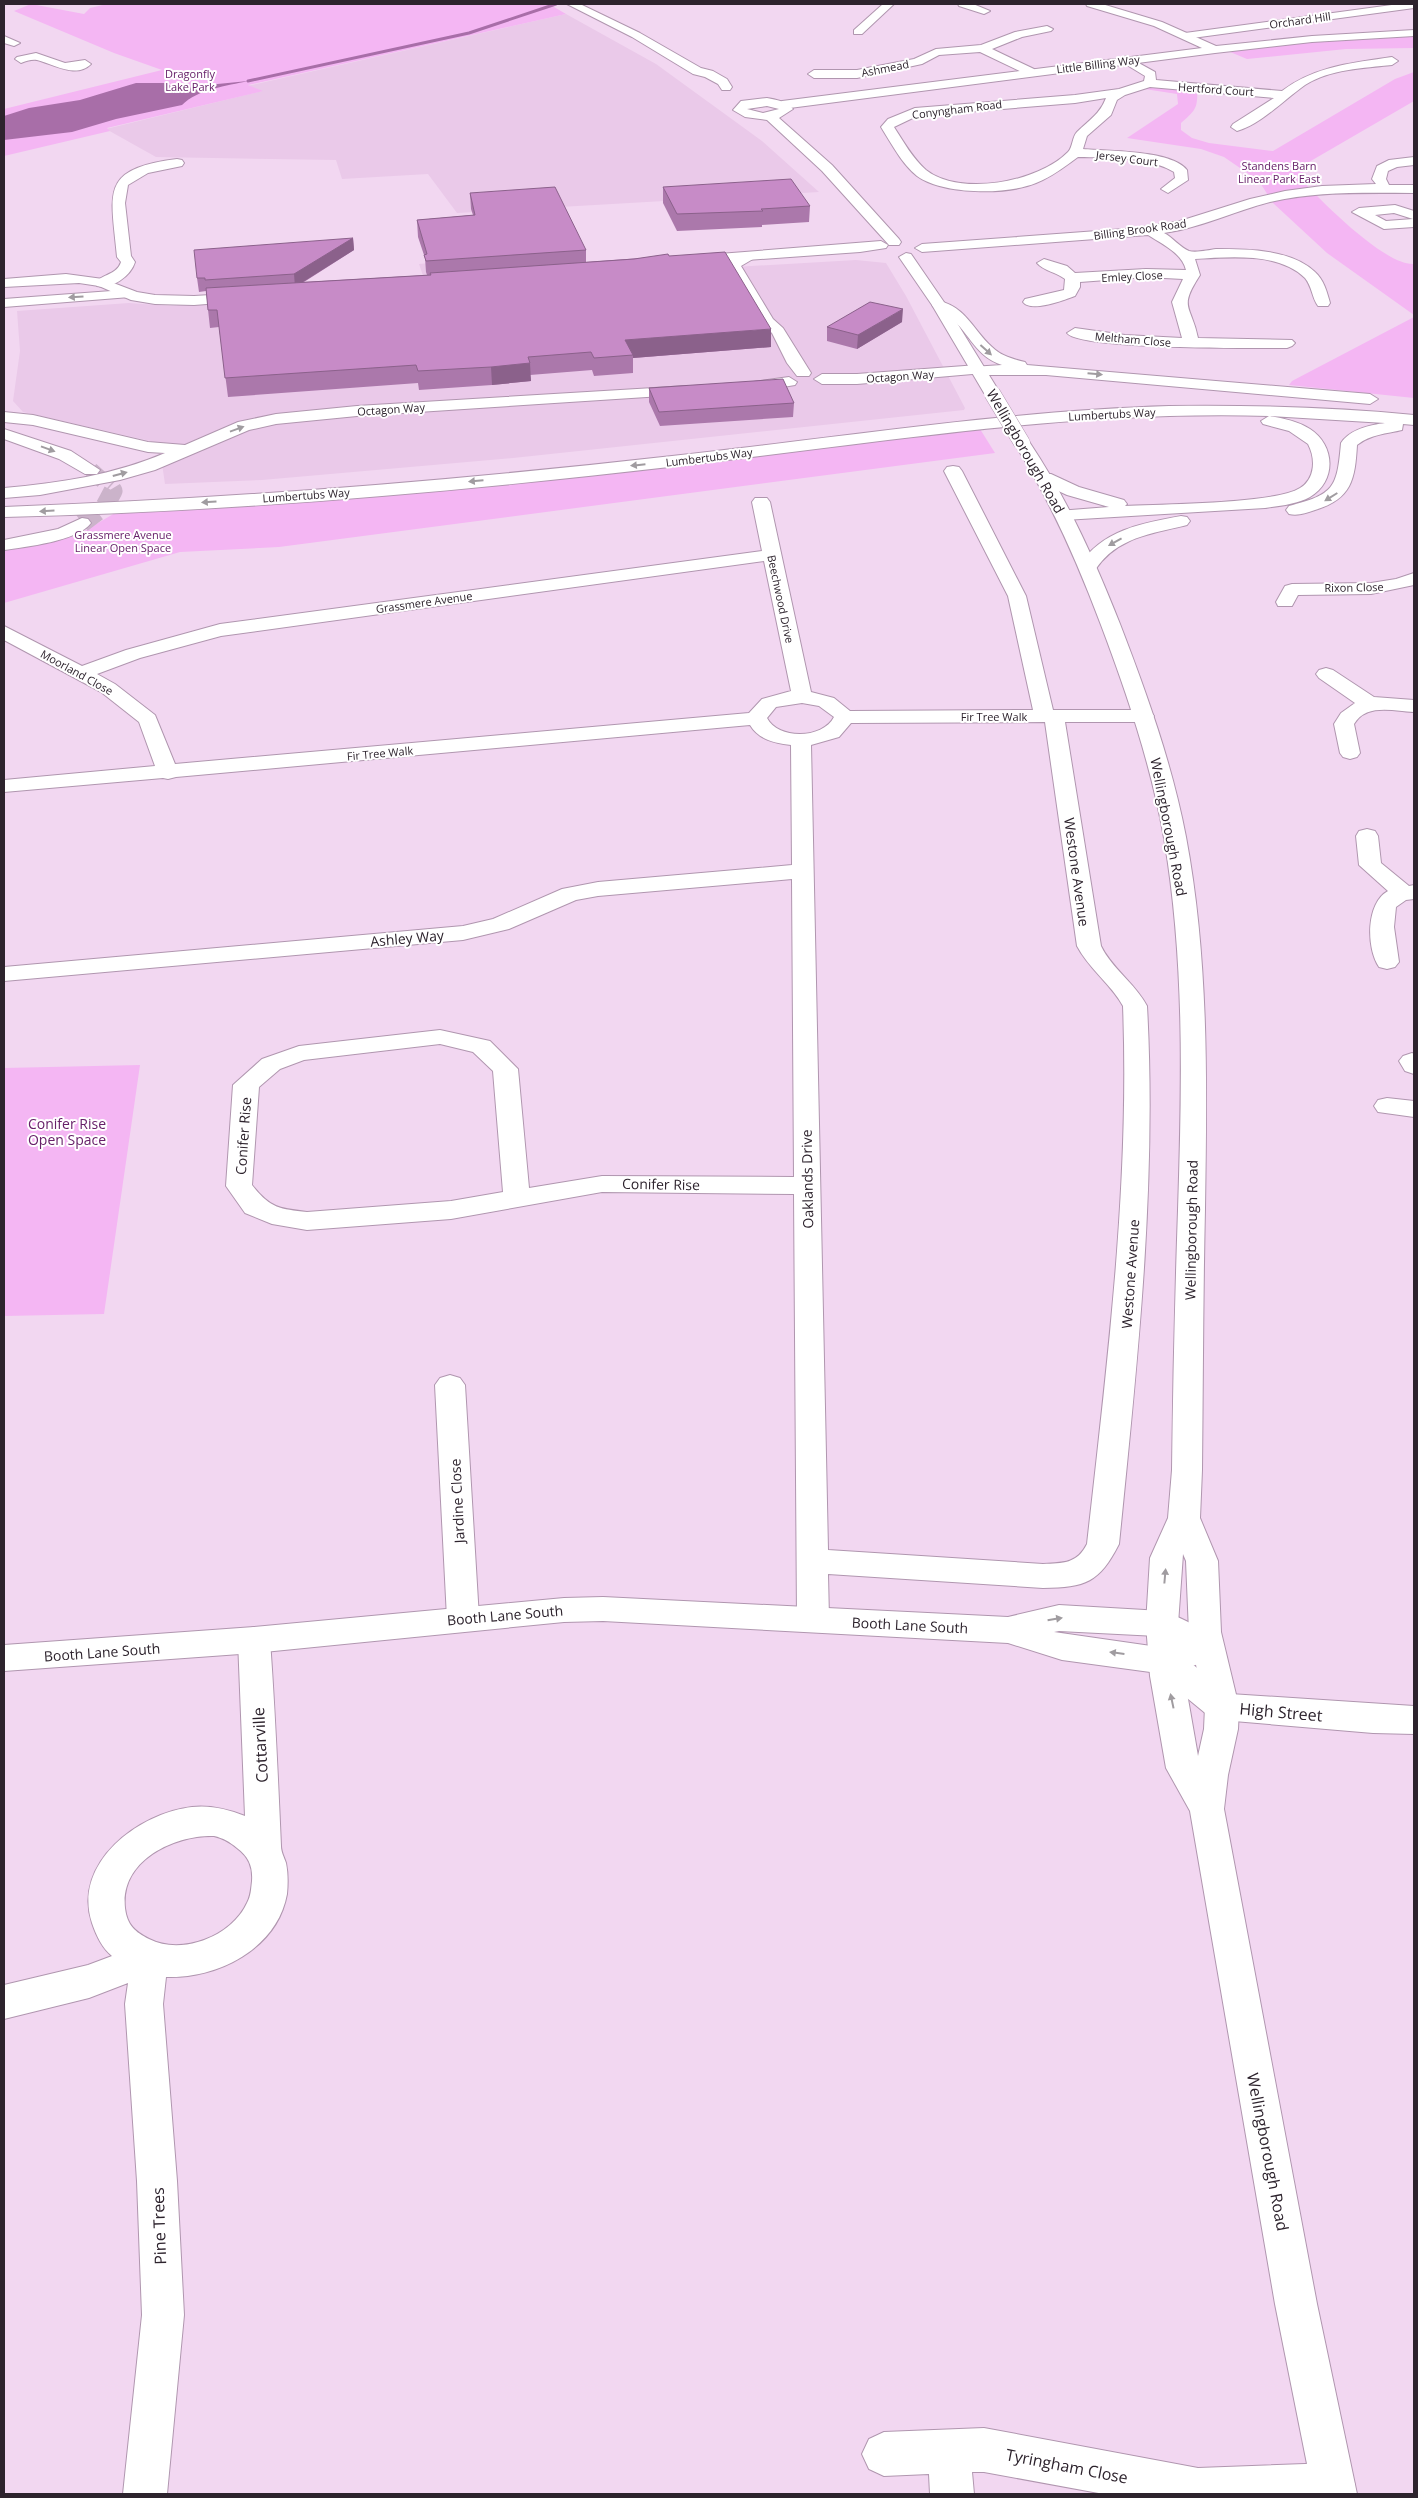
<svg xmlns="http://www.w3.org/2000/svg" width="1418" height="2498" font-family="'Open Sans',sans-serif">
  <rect width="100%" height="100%" fill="#f2d7f1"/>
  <!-- built -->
  <path fill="#eac9e9" d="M 566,14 L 656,64 L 762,141 L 819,192 L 457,213 L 428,174 L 342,179 L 336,160 L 156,157 L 106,129 L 262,91 L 247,86 Z
    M 464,260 L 527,279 L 856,260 L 886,263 L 906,296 L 965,408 L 964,410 L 513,458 L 262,480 L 165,484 L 159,443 L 23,412 L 13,401 L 20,351 L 17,311 L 129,303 L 171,306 L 428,290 L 419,264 Z"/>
  <!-- green -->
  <path fill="#f4b6f3" d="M 31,4 L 84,14 L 90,8 L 107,4 L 549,4 L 566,14 L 248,85 L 263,91 L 107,128 L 110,131 L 4,156 L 4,109 L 162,70 L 114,53 L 14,11 Z
    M 1414,33 L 1414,48 L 1346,49 L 1247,59 L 1223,49 Z
    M 1414,72 L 1414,101 L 1309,162 L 1300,178 C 1320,200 1385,266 1414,264 L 1414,315 L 1327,253 L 1273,203 L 1259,181 L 1224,157 L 1201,149 L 1127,138 L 1178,104 L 1177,94 L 1138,88 L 1149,83 L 1197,88 C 1198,108 1196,110 1181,123 L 1181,130 L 1192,138 L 1209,143 L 1273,151 L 1395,79 Z
    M 1414,317 L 1414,398 L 1289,385 L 1292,381 Z
    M 980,429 L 995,453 L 279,547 L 180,552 L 4,603 L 4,551 L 76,536 L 115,513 Z
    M 140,1065 L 104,1314 L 4,1316 L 4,1068 Z"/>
  <!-- water -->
  <path fill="#a86ea8" d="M 248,81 C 227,86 198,89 182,105 L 116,119 L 72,132 L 4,140 L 4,116 L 29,108 L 80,100 L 136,83 L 164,83 L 177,88 Z"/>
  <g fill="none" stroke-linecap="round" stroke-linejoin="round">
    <!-- stream -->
    <path stroke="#a86ea8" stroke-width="3" d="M 248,81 L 469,33 L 556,4"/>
    <!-- minor-tunnel-far1 -->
    <path stroke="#cbb3ca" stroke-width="16" stroke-dasharray="16 8" stroke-linecap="butt" d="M 91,470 L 110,487"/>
    <!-- minor-tunnel -->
    <path stroke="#cbb3ca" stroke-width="19" stroke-dasharray="19 10" stroke-linecap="butt" d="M 82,523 L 105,506 L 113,491 L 110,486"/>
    <defs>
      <path id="minor" d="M 883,4 L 894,4 L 862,34 L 854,34 L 854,30 Z
        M 958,4 L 973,4 L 990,11 L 984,14 L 959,6 Z
        M 1399,4 L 1414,4 L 1414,8 L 1185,39 L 1179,36 L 1185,33 Z
        M 1047,26 L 1053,29 L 1051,31 L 1022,37 L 992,49 L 1034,69 L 1036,72 L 1030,76 L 980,52 L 939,55 L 922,64 L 857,78 L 814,78 L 808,74 L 814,70 L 857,70 L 914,59 L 936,49 L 981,45 L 1015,32 Z
        M 4,36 L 20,43 L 14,46 L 4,43 Z
        M 36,53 L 65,63 L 85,60 L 91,64 C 76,79 53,64 37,60 C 32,59 26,61 21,63 L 15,59 L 17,57 Z
        M 1126,56 L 1155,72 L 1156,80 L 1282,91 C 1315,66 1352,63 1392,57 L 1398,61 L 1392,65 C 1364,68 1330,69 1305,85 C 1285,99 1260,125 1237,131 L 1231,127 L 1233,124 L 1274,98 L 1150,87 L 1125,95 L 1117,100 L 1111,115 L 1087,136 L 1083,149 C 1106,151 1172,150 1187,170 L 1188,180 L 1168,193 L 1161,189 L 1175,178 L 1174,172 C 1148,156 1108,158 1078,157 C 1064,167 1052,177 1036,183 C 1007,195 943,195 917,176 C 902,164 891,143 881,127 L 888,119 L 915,108 L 1075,95 L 1119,89 L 1144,81 L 1145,76 L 1122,62 L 1120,60 ZM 1106,98 C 1100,114 1089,120 1077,132 C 1072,137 1073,147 1068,152 C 1039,182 960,197 926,170 C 913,159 903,141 894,127 L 917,116 L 1075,103 Z
        M 1414,157 L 1414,165 L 1397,167 L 1388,171 L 1386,179 L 1389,185 L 1414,185 L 1414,193 C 1366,193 1318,191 1270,202 C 1234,211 1201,228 1164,233 C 1172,237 1181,248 1189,251 C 1196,253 1209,250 1216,249 C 1247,249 1291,249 1315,272 C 1324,280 1327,292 1330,303 L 1328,306 L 1318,306 C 1312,298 1312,286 1305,278 C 1279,252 1229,257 1195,259 L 1200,275 C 1178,309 1191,304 1198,338 L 1292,340 L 1295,343 L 1292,346 L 1287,348 C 1258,348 1079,350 1067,333 L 1075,328 L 1125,335 L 1182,338 L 1172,302 L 1183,279 L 1146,277 L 1080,282 L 1080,287 L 1075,296 C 1064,300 1031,313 1023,302 L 1025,299 L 1064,290 L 1065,279 C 1056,272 1044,271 1037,263 L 1044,259 L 1067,266 L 1075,273 L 1146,269 L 1186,270 C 1182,253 1162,244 1148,235 L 922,252 L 915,248 L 922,244 L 1138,228 L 1180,221 L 1250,199 L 1285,191 L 1322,186 L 1376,184 L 1372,179 L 1377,166 L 1389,160 Z
        M 177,159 L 182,160 L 184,163 L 182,166 L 148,173 L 128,185 L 125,203 L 131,256 L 135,262 C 131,276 111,290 97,286 L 95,283 C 102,274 117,275 121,262 L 117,257 C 111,192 99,169 177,159 Z
        M 1395,205 L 1414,211 L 1414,227 L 1384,229 L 1352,212 L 1359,208 ZM 1394,213 L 1413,219 L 1386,221 L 1375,215 Z
        M 751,252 L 758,256 L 741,266 L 773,319 L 783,328 L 811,373 L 809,376 L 797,376 L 787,363 L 772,333 L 759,321 L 726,264 L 728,261 Z
        M 125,290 L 130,291 L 132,294 L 130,297 L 4,307 L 4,299 Z
        M 978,365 L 986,370 L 984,373 L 857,384 L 822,384 L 814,379 L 822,374 L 857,374 Z
        M 789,377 L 797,382 L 795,385 L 747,393 L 739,388 L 747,383 Z
        M 687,386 L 695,391 L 693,394 L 357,416 L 276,424 L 249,430 L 155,470 L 120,480 L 40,495 L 4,498 L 4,488 C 59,483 114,475 165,453 L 148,452 L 33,425 L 4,422 L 4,412 L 33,415 L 148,442 L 185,445 L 238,422 L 276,414 L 357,406 Z
        M 4,429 L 71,451 L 100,470 L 97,474 L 85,474 L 59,459 L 4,439 Z
        M 953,466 L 959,467 L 962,471 L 1026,596 L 1053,710 L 1144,710 L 1151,712 L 1154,716 L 1151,720 L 1144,722 L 1065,722 L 1101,946 C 1112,969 1135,983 1147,1006 C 1157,1186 1137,1365 1119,1544 C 1099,1583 1086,1587 1043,1588 L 828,1574 L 829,1619 L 824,1628 L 813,1632 L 802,1628 L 797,1619 L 794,1194 L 602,1192 L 451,1219 L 307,1230 L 272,1224 L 245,1213 L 226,1186 L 233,1085 L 262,1059 L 299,1046 L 440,1030 L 490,1041 L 518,1069 L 529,1188 L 602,1176 L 794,1177 L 792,879 L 598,896 L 576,900 L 509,929 L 463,940 L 4,981 L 4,967 L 463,926 L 493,919 L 562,889 L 598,882 L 792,865 L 791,745 C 775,743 759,740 750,725 L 176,777 L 168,779 L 163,778 L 4,792 L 4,780 L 155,766 L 139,722 L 101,692 L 4,640 L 4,626 L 82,666 L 126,650 L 220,624 L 762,551 L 752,502 L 755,498 L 767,498 L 770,502 L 811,692 L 834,698 L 850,711 L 1033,710 L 1008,596 L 944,471 L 947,467 ZM 764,561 L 791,691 L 762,699 L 749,713 L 175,764 L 155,715 L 115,684 L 97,674 L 140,658 L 221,636 ZM 802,703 L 819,706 L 834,717 C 823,739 778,740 767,718 L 776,707 ZM 1045,722 L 1077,946 C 1089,969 1111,984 1123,1006 C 1130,1186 1107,1365 1087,1544 C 1077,1564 1063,1563 1043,1564 L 828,1550 L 811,745 L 839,737 L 851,723 ZM 440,1044 L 473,1052 L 493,1071 L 503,1192 L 451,1201 L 307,1212 C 279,1209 270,1208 252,1185 L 259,1087 L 280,1069 L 304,1060 Z
        M 82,518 L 88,519 L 91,523 C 78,541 25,547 4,550 L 4,540 L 58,529 Z
        M 1414,573 L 1414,585 L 1371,594 L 1298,595 L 1292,606 L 1278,606 L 1276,602 L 1285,586 L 1292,584 L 1371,583 L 1396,579 Z
        M 1326,668 L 1333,670 L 1374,697 L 1414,700 L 1414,712 C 1394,711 1366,703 1354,724 L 1360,753 L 1357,757 L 1350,759 L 1343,757 L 1340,753 L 1334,724 L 1341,713 L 1355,703 L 1319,678 L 1316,674 L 1319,670 Z
        M 1367,829 L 1375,831 L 1378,836 L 1381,863 L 1409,886 L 1414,885 L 1414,899 L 1406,900 L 1396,907 L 1394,927 L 1399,962 L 1395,967 L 1387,969 L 1379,967 C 1366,948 1366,903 1388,891 L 1359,865 L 1356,836 L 1359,831 Z
        M 1412,1053 L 1414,1054 L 1414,1074 L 1405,1071 L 1399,1061 L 1403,1056 Z
        M 1387,1098 L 1414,1101 L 1414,1117 L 1378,1112 L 1374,1106 L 1378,1100 Z
        M 450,1375 L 460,1378 L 465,1385 L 479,1618 L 474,1627 L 463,1631 L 452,1627 L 447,1618 L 435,1385 L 440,1378 Z
        M 254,1627 L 266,1631 L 270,1640 C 275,1709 278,1777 281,1846 C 281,1852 284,1857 286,1863 C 288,1873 288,1884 287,1894 C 277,1949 217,1979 166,1977 L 163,2004 L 177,2181 L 184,2315 L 167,2494 L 123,2494 L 142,2315 L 137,2181 L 125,2004 L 128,1983 L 89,1998 L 4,2019 L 4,1985 L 88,1965 L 112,1956 C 102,1948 96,1935 92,1923 C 72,1863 139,1813 192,1807 C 211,1805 227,1809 245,1816 L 238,1640 L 242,1631 ZM 214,1836 C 223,1838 230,1842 237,1848 C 249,1857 253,1867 252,1881 C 251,1889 251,1896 247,1903 C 232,1936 182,1956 149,1939 C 135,1932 127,1925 125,1908 C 120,1861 173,1835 214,1836 Z
        M 1165,1648 L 1177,1652 L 1230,1694 L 1414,1706 L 1414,1734 L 1373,1733 L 1222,1720 L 1210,1717 L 1153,1670 L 1149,1661 L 1153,1652 Z
        M 984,2428 L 1198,2468 L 1333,2463 L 1349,2469 L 1355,2485 L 1351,2494 L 1104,2494 L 984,2472 L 972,2472 L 974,2494 L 930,2494 L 929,2474 L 884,2476 L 869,2469 L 862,2454 L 869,2439 L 884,2432 Z"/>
      <path id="tertiary" d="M 1086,4 L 1102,4 L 1162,22 L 1216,46 L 1312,36 L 1414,30 L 1414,36 L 1312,42 L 1215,53 L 782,109 L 776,105 L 782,101 L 1202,48 L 1154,26 L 1087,6 Z
        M 881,241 L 888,245 L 886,248 L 860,252 L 719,262 L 691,267 L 684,263 L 686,260 L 719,254 Z
        M 66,274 L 103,279 L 137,292 L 155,295 L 194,296 L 245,293 L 252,297 L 245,301 L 194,305 L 155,304 L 131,300 L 99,286 L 79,283 L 4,287 L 4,279 Z
        M 603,1597 L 1008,1617 L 1059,1605 L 1162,1611 C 1180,1617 1215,1633 1223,1649 L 1219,1658 L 1165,1674 L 1062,1660 L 1008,1643 L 603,1621 L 564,1622 L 254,1653 L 4,1671 L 4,1645 L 254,1627 L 564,1598 ZM 1059,1631 L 1157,1636 L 1173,1646 L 1165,1648 L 1054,1632 Z"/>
      <path id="primary" d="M 567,4 L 580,4 L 640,33 L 701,68 L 713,71 L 727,79 L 732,87 L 730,90 L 722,90 L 718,84 L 705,77 L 693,74 L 632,37 Z
        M 767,98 C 777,100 786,101 793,109 L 779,118 L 832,165 L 899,239 L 901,242 L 899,245 L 889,245 L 822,171 L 767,120 L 745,117 L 733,110 L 741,101 ZM 767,106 L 779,109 L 763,113 L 747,109 Z
        M 906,253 L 911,254 L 946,305 L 1000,393 L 998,396 L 992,398 L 984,393 L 932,305 L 899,257 Z
        M 1022,438 L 1028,439 L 1030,443 C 1068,500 1095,561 1120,624 C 1147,694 1172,764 1186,837 C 1209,959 1207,1085 1205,1209 C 1203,1296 1203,1383 1202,1470 L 1200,1518 L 1218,1561 L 1221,1632 L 1239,1707 L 1238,1729 L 1228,1775 L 1224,1809 L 1317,2304 L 1357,2494 L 1313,2494 L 1275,2304 L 1190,1811 L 1166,1768 L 1150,1676 L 1146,1624 L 1150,1558 L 1168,1518 L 1172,1470 C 1173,1383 1175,1296 1178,1210 C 1182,1086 1185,961 1164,838 C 1151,765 1127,694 1101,625 C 1077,561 1050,500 1014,443 L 1016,439 ZM 1183,1554 L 1186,1561 L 1189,1632 L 1205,1707 L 1204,1729 L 1198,1756 L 1184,1676 L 1178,1624 Z"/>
      <path id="trunk" d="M 939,301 C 966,307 973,330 992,347 C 1001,356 1013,359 1025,362 L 1027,365 L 1370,394 L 1378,399 L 1370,404 L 1046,375 L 978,375 L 970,370 L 972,367 L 1002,365 C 976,357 970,334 951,318 C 945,313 936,311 932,305 L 934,302 Z
        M 1169,406 C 1251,405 1333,407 1414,415 L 1414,425 L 1403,424 L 1402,430 C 1386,434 1371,434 1357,445 C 1355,479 1352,499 1315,510 C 1306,513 1298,516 1289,514 L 1286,510 L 1289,506 C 1334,494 1337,489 1341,443 C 1350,429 1370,425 1385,423 L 1269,416 C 1283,418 1298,421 1310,429 C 1335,445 1337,481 1310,497 C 1297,504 1280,506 1265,508 L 1064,520 L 1058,519 L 1055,515 L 1058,511 L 1109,507 L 1067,495 L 1039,482 L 1036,478 L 1039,474 L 1051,474 L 1079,487 L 1124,500 L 1127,504 L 1125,506 C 1160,504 1275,504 1300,488 C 1315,479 1316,459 1308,444 L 1289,431 L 1263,424 L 1261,421 L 1269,416 C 1070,410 875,443 678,466 C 454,492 229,512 4,517 L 4,507 C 227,499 450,481 672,456 C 838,438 1002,411 1169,406 Z
        M 1181,516 L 1187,517 L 1190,521 L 1187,525 C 1151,534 1117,537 1095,570 L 1081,570 L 1079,566 C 1102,530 1142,523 1181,516 Z"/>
    </defs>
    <!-- minor casing -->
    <use href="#minor" stroke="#b096af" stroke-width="2"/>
    <!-- tertiary casing -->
    <use href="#tertiary" stroke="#b096af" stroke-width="2"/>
    <!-- primary casing -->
    <use href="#primary" stroke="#b096af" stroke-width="2"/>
    <!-- trunk casing -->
    <use href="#trunk" stroke="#b096af" stroke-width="2"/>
    <!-- minor -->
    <use href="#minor" fill="#fff" fill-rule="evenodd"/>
    <!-- tertiary -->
    <use href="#tertiary" fill="#fff" fill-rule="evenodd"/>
    <!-- primary -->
    <use href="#primary" fill="#fff" fill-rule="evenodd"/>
    <!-- trunk -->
    <use href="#trunk" fill="#fff" fill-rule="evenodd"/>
    <defs>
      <path id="primary-bridge" d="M 992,393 L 1022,443"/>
    </defs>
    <!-- primary-bridge casing -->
    <use href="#primary-bridge" stroke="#b096af" stroke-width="17" stroke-linecap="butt"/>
    <!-- primary-bridge -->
    <use href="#primary-bridge" stroke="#fff" stroke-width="16"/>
  </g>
  <!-- wall -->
  <path fill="#ab78ab" d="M 663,187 L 810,206 L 809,222 L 762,225 L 762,227 L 677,231 L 663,203 Z
    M 470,193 L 586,250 L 586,262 L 669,256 L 771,347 L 633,358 L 633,373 L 594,376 L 592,370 L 530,375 L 531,381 L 492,385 L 419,390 L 418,383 L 228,397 L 219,327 L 210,328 L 206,291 L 199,292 L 197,278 L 353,238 L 354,250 L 304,282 L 427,275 L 426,272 L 425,258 L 418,237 L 417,220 L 473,215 L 471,209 Z
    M 902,322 L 857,349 L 827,341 L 827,327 Z
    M 649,388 L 794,403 L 793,417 L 660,426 L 649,402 Z"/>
  <!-- shaded-wall -->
  <path fill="#8b618b" d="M 353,238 L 354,250 L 295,287 L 294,274 Z
    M 903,309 L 902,322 L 857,349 L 858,335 Z
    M 771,329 L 771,347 L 633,358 L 633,355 L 625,340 Z
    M 530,363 L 531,381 L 492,385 L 491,367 Z"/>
  <!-- building -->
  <path fill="#c78bc7" stroke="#8b618b" d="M 791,179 L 810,206 L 761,209 L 763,211 L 677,214 L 663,187 Z
    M 555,187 L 586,250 L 426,261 L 424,255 L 427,254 L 417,220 L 475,215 L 470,193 Z
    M 353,238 L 294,274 L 205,280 L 205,278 L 197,278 L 194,250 Z
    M 725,252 L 771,329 L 625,340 L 633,355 L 594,358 L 591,352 L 528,357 L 530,363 L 491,367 L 418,371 L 416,365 L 225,378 L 217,310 L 208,310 L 206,288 L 431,275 L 430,273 L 634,259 L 668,254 L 669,256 Z
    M 870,302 L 903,309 L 858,335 L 827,327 Z
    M 783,379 L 794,403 L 659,412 L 649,388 Z"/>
  <!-- one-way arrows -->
  <defs><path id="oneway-solid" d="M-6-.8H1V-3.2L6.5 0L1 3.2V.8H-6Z" transform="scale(1.25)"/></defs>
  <g fill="#a09ca0">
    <use href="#oneway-solid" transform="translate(76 297) rotate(176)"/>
    <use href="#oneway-solid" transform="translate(986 350) rotate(42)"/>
    <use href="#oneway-solid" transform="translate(1095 374) rotate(5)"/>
    <use href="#oneway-solid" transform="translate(237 429) rotate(-20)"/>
    <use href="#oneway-solid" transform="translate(48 449) rotate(20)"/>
    <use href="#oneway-solid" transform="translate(638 465) rotate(174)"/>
    <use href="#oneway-solid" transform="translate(120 474) rotate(-15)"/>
    <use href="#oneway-solid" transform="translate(476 481) rotate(175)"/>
    <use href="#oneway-solid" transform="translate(1331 497) rotate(148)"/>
    <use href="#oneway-solid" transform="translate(209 502) rotate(176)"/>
    <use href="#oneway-solid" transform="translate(47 511) rotate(177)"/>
    <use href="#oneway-solid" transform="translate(1115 542) rotate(151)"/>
    <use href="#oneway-solid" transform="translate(1165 1576) rotate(-85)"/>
    <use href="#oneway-solid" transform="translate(1055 1619) rotate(-9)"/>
    <use href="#oneway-solid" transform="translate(1117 1653) rotate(-173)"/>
    <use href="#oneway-solid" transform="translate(1172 1701) rotate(-102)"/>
  </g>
  <g text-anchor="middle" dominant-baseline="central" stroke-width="4" stroke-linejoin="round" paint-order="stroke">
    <!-- far-street labels -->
    <g font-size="11" fill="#2d232d" stroke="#fff">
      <text transform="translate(1300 20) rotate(-8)">Orchard Hill</text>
      <text transform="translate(1098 64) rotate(-7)">Little Billing Way</text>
      <text transform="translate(885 68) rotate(-11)">Ashmead</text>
      <text transform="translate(1216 89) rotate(4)">Hertford Court</text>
      <text transform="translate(957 109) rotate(-7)">Conyngham Road</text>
      <text transform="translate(1127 158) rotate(7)">Jersey Court</text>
      <text transform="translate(1140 229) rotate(-8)">Billing Brook Road</text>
      <text transform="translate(1132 276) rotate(-3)">Emley Close</text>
      <text transform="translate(1133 339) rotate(5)">Meltham Close</text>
      <text transform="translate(900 376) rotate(-4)">Octagon Way</text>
      <text transform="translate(391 409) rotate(-4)">Octagon Way</text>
      <text transform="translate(1112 414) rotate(-3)">Lumbertubs Way</text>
      <text transform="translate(709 457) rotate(-7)">Lumbertubs Way</text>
      <text transform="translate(306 495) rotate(-4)">Lumbertubs Way</text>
      <text transform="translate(1354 587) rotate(-1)">Rixon Close</text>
      <text transform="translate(781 599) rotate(78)">Beechwood Drive</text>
      <text transform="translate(424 602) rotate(-8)">Grassmere Avenue</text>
      <text transform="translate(77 672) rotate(29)">Moorland Close</text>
      <text x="994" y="716">Fir Tree Walk</text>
      <text transform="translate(380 753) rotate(-5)">Fir Tree Walk</text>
    </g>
    <!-- far-park labels -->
    <g font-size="11" fill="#672069" stroke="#fff">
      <text x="190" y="73">Dragonfly<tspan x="190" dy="13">Lake Park</tspan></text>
      <text x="1279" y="165">Standens Barn<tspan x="1279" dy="13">Linear Park East</tspan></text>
      <text x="123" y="534">Grassmere Avenue<tspan x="123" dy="13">Linear Open Space</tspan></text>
    </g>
    <!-- street labels -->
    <g font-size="14" fill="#2d232d" stroke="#fff">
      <text transform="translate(1026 451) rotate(60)">Wellingborough Road</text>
      <text transform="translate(1169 827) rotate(79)">Wellingborough Road</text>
      <text transform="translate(1077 872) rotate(82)">Westone Avenue</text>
      <text transform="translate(407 938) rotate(-5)">Ashley Way</text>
      <text transform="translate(243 1136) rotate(-86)">Conifer Rise</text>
      <text transform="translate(807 1179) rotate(-91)">Oaklands Drive</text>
      <text transform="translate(661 1184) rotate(1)">Conifer Rise</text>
      <text transform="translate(1191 1230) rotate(-89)">Wellingborough Road</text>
      <text transform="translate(1130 1274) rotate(-86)">Westone Avenue</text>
      <text transform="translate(457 1501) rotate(-93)">Jardine Close</text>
      <text transform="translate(505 1615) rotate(-5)">Booth Lane South</text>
      <text transform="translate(910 1625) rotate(3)">Booth Lane South</text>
      <text transform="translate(102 1652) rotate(-4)">Booth Lane South</text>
    </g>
    <!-- park labels -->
    <g font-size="14" fill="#672069" stroke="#fff">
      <text x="67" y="1123">Conifer Rise<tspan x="67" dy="16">Open Space</tspan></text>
    </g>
    <!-- near-street labels -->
    <g font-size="16" fill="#2d232d" stroke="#fff">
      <text transform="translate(1281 1712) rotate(5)">High Street</text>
      <text transform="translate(260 1745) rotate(-93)">Cottarville</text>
      <text transform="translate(1268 2152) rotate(79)">Wellingborough Road</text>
      <text transform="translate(159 2226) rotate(-92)">Pine Trees</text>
      <text transform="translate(1067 2466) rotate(11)">Tyringham Close</text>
    </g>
  </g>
  <!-- border -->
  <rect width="1418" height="2498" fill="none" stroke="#2d232d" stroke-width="10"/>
</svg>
